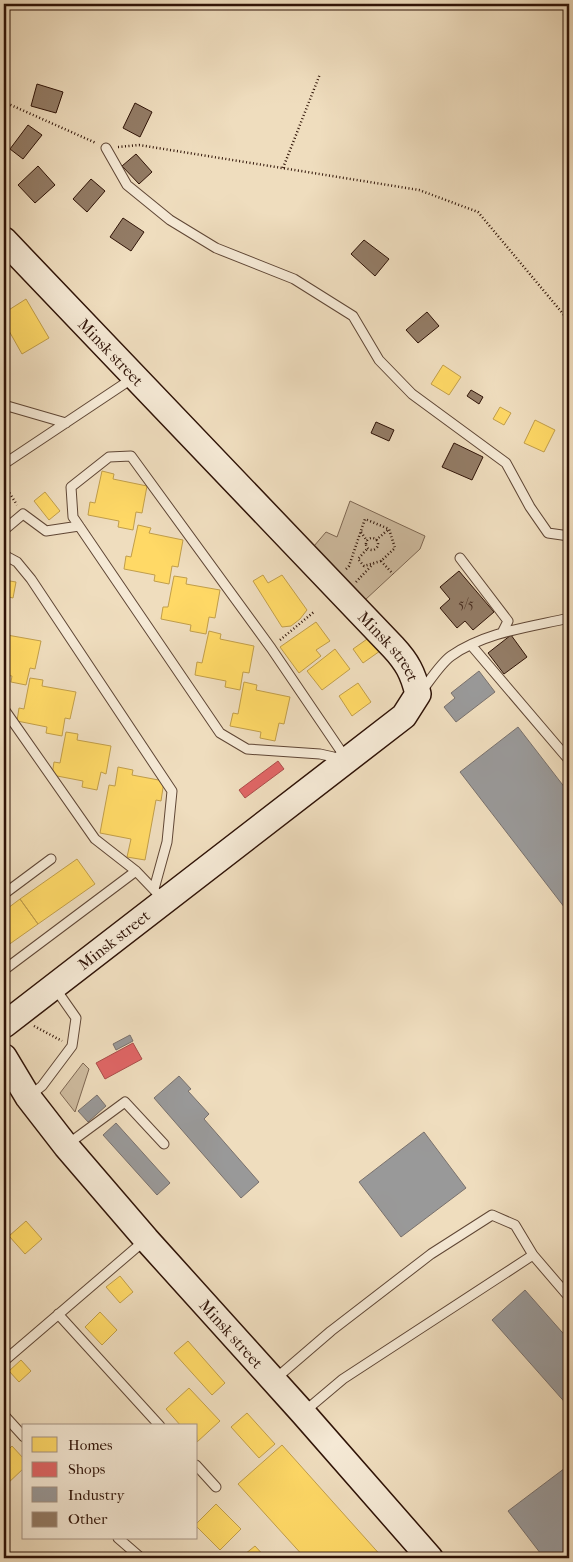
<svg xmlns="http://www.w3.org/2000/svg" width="573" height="1562" font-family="'IM FELL French Canon',serif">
  <rect width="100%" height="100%" fill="#efddbe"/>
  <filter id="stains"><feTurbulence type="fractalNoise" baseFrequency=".004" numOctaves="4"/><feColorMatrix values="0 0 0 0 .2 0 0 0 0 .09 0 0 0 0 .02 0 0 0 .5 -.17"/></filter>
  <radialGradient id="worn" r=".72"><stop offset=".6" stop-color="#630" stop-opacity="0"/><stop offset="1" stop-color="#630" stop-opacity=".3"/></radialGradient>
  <!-- green -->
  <path fill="#cebb9f" stroke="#7e6753" d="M 350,501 L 425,536 L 420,549 L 365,600 L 314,546 L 326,532 L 337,537 Z
    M 83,1063 L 89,1069 L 75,1112 L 60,1093 Z"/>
  <!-- homes -->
  <path fill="#ffd966" stroke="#c19e4a" d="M 26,299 L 49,338 L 22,354 L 4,322 L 4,313 Z
    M 443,365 L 461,377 L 449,395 L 431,384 Z
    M 500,407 L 511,413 L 504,425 L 493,419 Z
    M 535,420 L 555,430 L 544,452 L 524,443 Z
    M 102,471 L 114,474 L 113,479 L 147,486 L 142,513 L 136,512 L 133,530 L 118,527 L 119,521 L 88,515 L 90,502 L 95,503 Z
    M 45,492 L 60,511 L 49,520 L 34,501 Z
    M 138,525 L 151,528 L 149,533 L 183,540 L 178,567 L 172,566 L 169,584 L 154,581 L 155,575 L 124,569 L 126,556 L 131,557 Z
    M 263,575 L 268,583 L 282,575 L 307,610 L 300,619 L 291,626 L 282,627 L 253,581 Z
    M 174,576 L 187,578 L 186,584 L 220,590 L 215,618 L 209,617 L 206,634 L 190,631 L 191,625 L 161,619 L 163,607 L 168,607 Z
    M 4,580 L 16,582 L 13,598 L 9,597 L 4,624 Z
    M 316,622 L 330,641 L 316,650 L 321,656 L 299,673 L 280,647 Z
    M 4,628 L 8,629 L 7,635 L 41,641 L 35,669 L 30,668 L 26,685 L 11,682 L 12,676 L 4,675 Z
    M 209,631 L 221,634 L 220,639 L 254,646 L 249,673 L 243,672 L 240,690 L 225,687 L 226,681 L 195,675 L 197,662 L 202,663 Z
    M 370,637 L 380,651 L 363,663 L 353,649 Z
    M 335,649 L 350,669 L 322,690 L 307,671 Z
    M 30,678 L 43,680 L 42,686 L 76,692 L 70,719 L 65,718 L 62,736 L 46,733 L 47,727 L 17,721 L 19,708 L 24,709 Z
    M 244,682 L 257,685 L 256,690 L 290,697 L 284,724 L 279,723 L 275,741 L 260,738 L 261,732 L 230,726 L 233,713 L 238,714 Z
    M 358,683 L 371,702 L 352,716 L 339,696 Z
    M 66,732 L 78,734 L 77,740 L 111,746 L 106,774 L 101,772 L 97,790 L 82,787 L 83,781 L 52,775 L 54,762 L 60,763 Z
    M 118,767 L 133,770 L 132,775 L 164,781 L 161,801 L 156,800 L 145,860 L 127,857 L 131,839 L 100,833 L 109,785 L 115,786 Z
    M 77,859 L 95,884 L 38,924 L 20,899 Z
    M 20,899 L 38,924 L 4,948 L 4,911 Z
    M 26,1221 L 42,1239 L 25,1254 L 9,1236 Z
    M 120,1276 L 133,1292 L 120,1303 L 106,1287 Z
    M 100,1312 L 117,1330 L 102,1345 L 85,1327 Z
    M 188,1341 L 225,1383 L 212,1395 L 174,1353 Z
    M 21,1360 L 31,1371 L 19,1382 L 9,1371 Z
    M 189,1388 L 220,1421 L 197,1442 L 196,1426 L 181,1426 L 166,1409 Z
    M 247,1413 L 275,1444 L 259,1458 L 231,1427 Z
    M 282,1445 L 383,1558 L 305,1558 L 238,1484 Z
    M 12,1446 L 24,1459 L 24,1468 L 6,1485 L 4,1483 L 4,1454 Z
    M 216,1504 L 241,1529 L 220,1550 L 196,1526 L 196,1524 Z
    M 255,1546 L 266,1558 L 240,1558 Z"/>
  <!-- shops -->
  <path fill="#e06666" stroke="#ab4d4a" d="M 278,761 L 284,769 L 245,798 L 239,790 Z
    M 133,1043 L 142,1059 L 105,1079 L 96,1063 Z"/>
  <!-- industry -->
  <path fill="#999" stroke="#79716d" d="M 479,671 L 495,692 L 456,722 L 444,707 L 455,698 L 451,693 Z
    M 518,727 L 569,793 L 568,912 L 460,772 Z
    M 130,1035 L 133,1041 L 116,1050 L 113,1044 Z
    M 179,1076 L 191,1089 L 188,1091 L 209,1114 L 204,1119 L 259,1182 L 241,1198 L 154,1098 Z
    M 97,1095 L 106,1106 L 88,1122 L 78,1111 Z
    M 116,1123 L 170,1183 L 157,1195 L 103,1135 Z
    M 424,1132 L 466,1188 L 401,1237 L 359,1182 Z
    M 525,1290 L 569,1340 L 569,1407 L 492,1320 Z
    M 569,1465 L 569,1552 L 561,1558 L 544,1558 L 508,1511 Z"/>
  <!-- building -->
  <path fill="#937c66" stroke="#2f1307" d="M 37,84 L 63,92 L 56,113 L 31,106 Z
    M 135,103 L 152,112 L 140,137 L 123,128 Z
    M 28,125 L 42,135 L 23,159 L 10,149 Z
    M 136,154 L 152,172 L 139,184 L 122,166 Z
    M 38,166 L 55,185 L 35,203 L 18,185 Z
    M 91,179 L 105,191 L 87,212 L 73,199 Z
    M 123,218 L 144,232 L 131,251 L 110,237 Z
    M 364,240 L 389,259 L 375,276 L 351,254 Z
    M 427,312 L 439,326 L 418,343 L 406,330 Z
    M 471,390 L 483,397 L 479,404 L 467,396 Z
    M 376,422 L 394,430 L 389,441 L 371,433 Z
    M 454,443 L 483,457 L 472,480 L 442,467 Z
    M 459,571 L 494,612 L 473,630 L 465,621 L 457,628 L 440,608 L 450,599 L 440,587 Z
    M 511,635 L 527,657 L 504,674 L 488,653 Z"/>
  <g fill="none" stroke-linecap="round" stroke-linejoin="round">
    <defs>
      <path id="lane" d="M 106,148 L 127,185 L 170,220 L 216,248 L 294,279 L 353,316 L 379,360 L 412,394 L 506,463 L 530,507 L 548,533 L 569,536
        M 4,405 L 66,423
        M 131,456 L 271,648 L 347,760 L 320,754 L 247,749 L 220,733 L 73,517 L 71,487 L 109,457 Z
        M 4,464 L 133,378
        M 4,530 L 23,514 L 46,531 L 79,526
        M 4,555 L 17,562 L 31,579 L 172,791 L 167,842 L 154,889
        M 460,558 L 508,621 L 502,633
        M 471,645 L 569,760
        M 421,692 C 429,682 440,664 451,656 C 485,632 530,627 569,618
        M 4,709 L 95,839 L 136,871 L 157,893
        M 4,894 L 51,859
        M 4,970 L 136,871
        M 28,1097 L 42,1086 L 72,1046 L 76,1018 L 55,988
        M 68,1144 L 125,1102 L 164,1144
        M 58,1314 L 160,1426
        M 4,1361 L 144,1241
        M 274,1380 L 331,1331 L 431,1254 L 492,1215 L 515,1225 L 533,1255 L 569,1297
        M 305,1411 L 343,1379 L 533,1255
        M 4,1415 L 24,1437
        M 196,1465 L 216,1487
        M 118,1538 L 141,1558"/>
      <g id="secondary">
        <path id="s1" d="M 4,240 L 393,647 C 407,662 413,673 418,694 L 404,716 L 4,1025"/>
        <path id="s2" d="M 4,1057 L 28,1097 L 66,1146 L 146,1239 L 303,1413 L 430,1558"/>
      </g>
    </defs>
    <!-- lane casing -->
    <use href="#lane" stroke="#5f4635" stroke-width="11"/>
    <!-- secondary casing -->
    <use href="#secondary" stroke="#2f1307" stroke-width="28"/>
    <!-- path -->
    <path stroke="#2f1307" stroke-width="2.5" stroke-dasharray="1 2.5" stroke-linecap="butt" d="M 4,102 L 96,143
      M 118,147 L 139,145 L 419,190 L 478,212 L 569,321
      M 283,168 L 320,74
      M 4,484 L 17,505
      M 361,532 L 367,541
      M366 544a6 6 0 1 1 12 0a6 6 0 1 1-12 0Z
      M 376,540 L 389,529
      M 381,561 L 393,574
      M 346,569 L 349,566 L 365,519 L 389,529 L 395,548 L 381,561 L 364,566 L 358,559 L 367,549
      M 356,582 L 373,564
      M 280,640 L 315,611
      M 34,1026 L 62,1041"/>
    <!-- lane -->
    <use href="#lane" stroke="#f5e9d5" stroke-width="9"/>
    <!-- secondary -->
    <use href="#secondary" stroke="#f5e9d5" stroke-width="25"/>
  </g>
  <g text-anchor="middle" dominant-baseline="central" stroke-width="5" stroke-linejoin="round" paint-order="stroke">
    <!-- number labels -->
    <g font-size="14" fill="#482d1f">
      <text x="466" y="603">5/5</text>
    </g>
    <!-- street labels -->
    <g font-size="16" fill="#2f1307" stroke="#f5e9d5">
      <text stroke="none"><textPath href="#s1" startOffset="155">Minsk street</textPath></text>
      <text stroke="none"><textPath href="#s1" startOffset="560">Minsk street</textPath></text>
      <text transform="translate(114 940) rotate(-38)">Minsk street</text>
      <text stroke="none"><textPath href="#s2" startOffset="359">Minsk street</textPath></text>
    </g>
  </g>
  <!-- margin -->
  <rect width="573" height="1562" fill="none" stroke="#efddbe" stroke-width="20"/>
  <rect x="5" y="5" width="563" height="1552" fill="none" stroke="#2f1307" stroke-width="2.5"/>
  <rect x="10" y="10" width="553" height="1542" fill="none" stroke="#2f1307"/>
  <!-- legend -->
  <rect x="22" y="1424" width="175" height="115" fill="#f5e9d5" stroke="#a69383"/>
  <rect x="32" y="1437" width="25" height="15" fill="#ffd966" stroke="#a69383"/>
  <text x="68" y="1450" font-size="15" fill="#2f1307">Homes</text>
  <rect x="32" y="1462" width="25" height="15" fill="#e06666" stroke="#a69383"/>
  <text x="68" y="1474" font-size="15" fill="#2f1307">Shops</text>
  <rect x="32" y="1487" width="25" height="15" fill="#999999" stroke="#a69383"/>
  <text x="68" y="1500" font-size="15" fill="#2f1307">Industry</text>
  <rect x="32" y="1512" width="25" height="15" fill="#937c66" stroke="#a69383"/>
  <text x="68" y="1524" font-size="15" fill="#2f1307">Other</text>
  <rect width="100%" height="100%" filter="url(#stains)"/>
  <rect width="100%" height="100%" fill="url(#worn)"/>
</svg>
